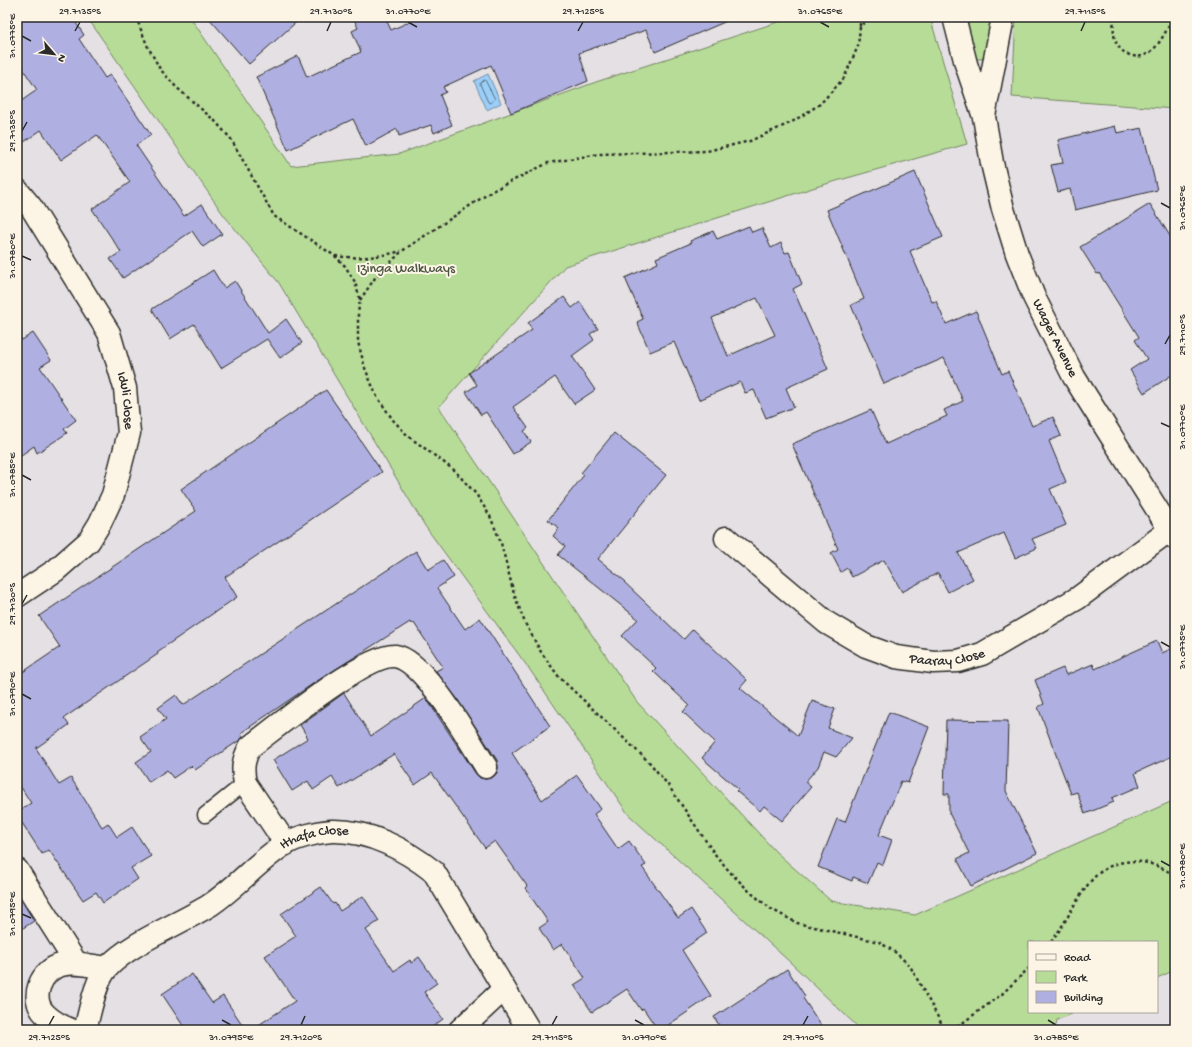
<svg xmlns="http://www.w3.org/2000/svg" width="1192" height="1047" font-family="'Gochi Hand',sans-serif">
  <rect width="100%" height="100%" fill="#e5e0e4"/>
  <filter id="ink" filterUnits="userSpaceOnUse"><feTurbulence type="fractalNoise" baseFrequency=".025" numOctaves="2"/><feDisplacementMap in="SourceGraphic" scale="8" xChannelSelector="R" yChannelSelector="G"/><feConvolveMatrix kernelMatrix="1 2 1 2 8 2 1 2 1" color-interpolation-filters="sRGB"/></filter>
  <g filter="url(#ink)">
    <!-- green -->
    <path fill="#b7dc97" stroke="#718461" d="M 87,17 L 190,17 L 291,166 L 399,154 L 596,82 L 784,20 L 786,17 L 930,17 L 967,144 L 819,186 L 565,266 L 439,407 L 637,702 L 776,852 L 831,901 L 915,915 L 1175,800 L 1175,970 L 1157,978 L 1157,942 L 1029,942 L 1029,1012 L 1075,1012 L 1057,1020 L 1055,1030 L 861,1030 L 792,964 L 628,814 L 530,670 L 425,526 L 279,283 L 223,214 Z
      M 964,17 L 992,17 L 985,59 L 976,59 Z
      M 1016,17 L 1175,17 L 1175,109 L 1012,97 Z"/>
    <!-- water -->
    <path fill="#9bcff9" stroke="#6e8da7" d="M 488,74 L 501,103 L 487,110 L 474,81 Z"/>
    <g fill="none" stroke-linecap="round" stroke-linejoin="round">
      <!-- shore -->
      <path stroke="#586d7d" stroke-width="1" d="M 485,80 L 495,99 L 490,103 L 488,102 L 480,84 Z"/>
    </g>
    <!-- building -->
    <path fill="#afb0e1" stroke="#2b2b2b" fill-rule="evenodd" d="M 17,17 L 72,17 L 84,35 L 79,39 L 105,78 L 110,75 L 151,135 L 136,145 L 184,216 L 202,204 L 222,234 L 203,247 L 192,231 L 123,278 L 110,259 L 121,252 L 92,209 L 130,182 L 97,135 L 61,160 L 41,130 L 17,147 L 17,104 L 37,90 L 17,60 Z
      M 208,17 L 302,17 L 249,64 Z
      M 353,17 L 385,17 L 391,30 L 420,17 L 736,17 L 655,52 L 646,30 L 579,53 L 588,81 L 511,113 L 491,65 L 443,87 L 446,92 L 440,95 L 452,125 L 434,133 L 431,125 L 399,136 L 397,129 L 366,146 L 353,119 L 288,150 L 256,77 L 298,56 L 307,77 L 361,52 L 352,31 L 358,28 Z
      M 1115,126 L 1117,133 L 1142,128 L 1157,190 L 1075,210 L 1070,189 L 1058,192 L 1051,165 L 1063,163 L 1058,140 Z
      M 915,172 L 943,237 L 910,251 L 932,302 L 936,301 L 946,324 L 976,311 L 1002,374 L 1008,371 L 1032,426 L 1053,417 L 1061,436 L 1049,441 L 1066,482 L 1050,489 L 1066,525 L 1032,539 L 1037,548 L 1015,558 L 1004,533 L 958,553 L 973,579 L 948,592 L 938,573 L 902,592 L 884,560 L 852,577 L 847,568 L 841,572 L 831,553 L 838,549 L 792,444 L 871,410 L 886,444 L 947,416 L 944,410 L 963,401 L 944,358 L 884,384 L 851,305 L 864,299 L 827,210 Z
      M 1150,204 L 1175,244 L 1175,373 L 1144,393 L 1130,370 L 1147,359 L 1135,340 L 1139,337 L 1099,273 L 1097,274 L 1080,247 Z
      M 749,226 L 752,232 L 762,228 L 771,248 L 781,243 L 785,253 L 789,252 L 802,284 L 793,289 L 828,369 L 786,388 L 794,407 L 766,418 L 754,390 L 745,393 L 740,382 L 699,400 L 674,342 L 650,352 L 637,322 L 643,319 L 625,278 L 658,263 L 656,258 L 691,243 L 690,241 L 713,231 L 717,239 ZM 757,298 L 775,335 L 728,356 L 712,318 Z
      M 213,270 L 224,288 L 235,281 L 268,333 L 286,319 L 302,343 L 280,358 L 267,339 L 221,368 L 194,324 L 170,339 L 152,309 Z
      M 564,297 L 572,308 L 580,302 L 598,329 L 590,334 L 594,340 L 572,356 L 595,390 L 574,404 L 555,377 L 513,407 L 528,428 L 524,431 L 531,442 L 513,454 L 486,412 L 481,415 L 466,392 L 477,385 L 469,373 L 532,330 L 528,323 Z
      M 17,333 L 22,340 L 33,333 L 51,360 L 40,367 L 76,420 L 64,429 L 67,433 L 37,453 L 34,446 L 17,458 Z
      M 326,390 L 382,472 L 225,577 L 237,597 L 157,652 L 158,654 L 64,718 L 69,725 L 36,748 L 59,785 L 71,778 L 102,827 L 108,823 L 117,837 L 132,827 L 151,856 L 131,868 L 138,879 L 103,903 L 96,892 L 83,900 L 49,850 L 42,854 L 17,815 L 17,812 L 31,803 L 17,781 L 17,676 L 60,647 L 39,616 L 196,511 L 181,489 Z
      M 614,433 L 666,475 L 598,559 L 625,581 L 624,582 L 684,639 L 693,629 L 747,680 L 740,688 L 798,736 L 812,701 L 835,709 L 828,728 L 852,738 L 836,757 L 824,752 L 818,767 L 805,782 L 811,787 L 782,821 L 764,806 L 760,811 L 736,791 L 738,789 L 702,758 L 715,742 L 683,712 L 689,705 L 653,671 L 656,668 L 622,636 L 638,619 L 558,555 L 565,546 L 553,536 L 559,528 L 548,520 L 584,475 L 581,473 Z
      M 416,551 L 428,570 L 443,560 L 454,577 L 437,588 L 465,629 L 480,618 L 550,726 L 512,753 L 542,800 L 577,775 L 601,809 L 594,814 L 618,849 L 629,841 L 646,865 L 642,867 L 678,918 L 691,909 L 707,933 L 682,950 L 711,996 L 661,1030 L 658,1030 L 643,1008 L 641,1010 L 627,989 L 592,1012 L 574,985 L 585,978 L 562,944 L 553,950 L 539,928 L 548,922 L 525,888 L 527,886 L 495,841 L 485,848 L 432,773 L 415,785 L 394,754 L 339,788 L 332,777 L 313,790 L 308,781 L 292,791 L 273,760 L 308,738 L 300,725 L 344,693 L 371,736 L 426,698 L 476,774 L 480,778 L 486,779 L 493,777 L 497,773 L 498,767 L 497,760 L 456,697 L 436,671 L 443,667 L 414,623 L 411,624 L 410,622 L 314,683 L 241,733 L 243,737 L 240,740 L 195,770 L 191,766 L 173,778 L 167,770 L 149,782 L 136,762 L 151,752 L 140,737 L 166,719 L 158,708 L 176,695 L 183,705 Z
      M 1157,641 L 1162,653 L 1175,647 L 1175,755 L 1135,773 L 1140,786 L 1112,798 L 1114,802 L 1085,814 L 1077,792 L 1071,794 L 1061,768 L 1038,707 L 1044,704 L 1035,680 L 1063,668 L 1066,675 L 1093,664 L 1095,669 Z
      M 889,712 L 929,727 L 908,783 L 901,781 L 879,835 L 892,840 L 883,865 L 877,862 L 868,883 L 853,877 L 852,881 L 818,867 L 837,819 L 845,822 Z
      M 946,720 L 1008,721 L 1006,791 L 1037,853 L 971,886 L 957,859 L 969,853 L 949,813 L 949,794 L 944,794 Z
      M 321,887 L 333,904 L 335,903 L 340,911 L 363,896 L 379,921 L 366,930 L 394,971 L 410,960 L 411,963 L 419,957 L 437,983 L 424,992 L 443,1019 L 428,1030 L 251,1030 L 295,1001 L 265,956 L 296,936 L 281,914 Z
      M 17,893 L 34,921 L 17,932 Z
      M 787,969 L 805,996 L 803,998 L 824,1030 L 722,1030 L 714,1017 Z
      M 192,974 L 212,1003 L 223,996 L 246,1030 L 186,1030 L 162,994 Z"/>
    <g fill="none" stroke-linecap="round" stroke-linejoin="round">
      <defs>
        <path id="service" d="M 205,815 L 245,783"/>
        <g id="minor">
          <path id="s1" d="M 954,17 L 966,64 L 984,117 L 992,163 L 1003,209 L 1017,254 L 1034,297 L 1074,377 L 1175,538"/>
          <path d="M 984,116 L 1003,17"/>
          <path id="s2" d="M 17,190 L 31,207 L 109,333 L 125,388 L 129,433 L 113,495 L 100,523 L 89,541 L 56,570 L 17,596"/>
          <path id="s3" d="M 726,538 L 827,623 L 866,646 L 896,657 L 933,662 L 958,661 L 982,654 L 1078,598 L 1170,530"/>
          <path d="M 286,844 L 245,783 C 242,768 243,760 250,747 C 275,728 367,653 395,656 C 425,660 470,742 486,767"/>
          <path d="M 17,870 L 76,963"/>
          <path d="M 71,1030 C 61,1026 52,1021 45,1014 C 29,998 41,970 61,965 C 76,961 91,966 106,968"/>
          <path id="s4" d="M 85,1030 C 90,1012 95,981 107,968 C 129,943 180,924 210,905 C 237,887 258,861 285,844 C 297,837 318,832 332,831 C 369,830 406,850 434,872 L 529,1030"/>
          <path d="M 460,1030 L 504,989"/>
        </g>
      </defs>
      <!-- service casing -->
      <use href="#service" stroke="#2b2b2b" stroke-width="17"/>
      <!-- minor casing -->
      <use href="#minor" stroke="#2b2b2b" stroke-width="25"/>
      <!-- path -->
      <path stroke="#2b2b2b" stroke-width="2.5" stroke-dasharray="3 3" stroke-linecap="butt" d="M 136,17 L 147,45 L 160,69 L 176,87 L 215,121 L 231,139 L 274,216 L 335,256 L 345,266 L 355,282 L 360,300 L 358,313 L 358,342 L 365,368 L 376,395 L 393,420 L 408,436 L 454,470 L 476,494 L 490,516 L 501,543 L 514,594 L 525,623 L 541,652 L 559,677 L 650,763 L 668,785 L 714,853 L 730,872 L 750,892 L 771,909 L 797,923 L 879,942 L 895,952 L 910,966 L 945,1030
        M 860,17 L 860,26
        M 1113,17 C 1114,24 1113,32 1115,39 C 1118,52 1134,61 1147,54 C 1159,48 1167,28 1174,17
        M 335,256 C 359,259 379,257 401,251
        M 360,300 L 375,278 L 402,251 L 492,191 L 548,163 L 599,154 L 707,151 L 750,141 L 792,122 L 820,104 L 844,78 L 858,46 L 860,27 L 869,17
        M 1051,942 C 1066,923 1075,901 1090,882 C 1112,855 1148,856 1175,876
        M 953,1030 L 1002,994 L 1029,968"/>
      <!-- service -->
      <use href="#service" stroke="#fcf5e5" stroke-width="14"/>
      <!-- minor -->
      <use href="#minor" stroke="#fcf5e5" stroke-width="22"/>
    </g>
  </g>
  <!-- ticks -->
  <path fill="none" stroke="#2b2b2b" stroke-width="1.5" d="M 408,22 L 417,27M 820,22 L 829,27M 75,31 L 80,22M 327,31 L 331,22M 578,31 L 583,22M 1081,31 L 1085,22M 22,36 L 31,41M 22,131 L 27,122M 1161,203 L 1170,208M 22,256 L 31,260M 1165,344 L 1170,335M 1161,423 L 1170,427M 22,475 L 31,480M 22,604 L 27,595M 1161,642 L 1170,647M 22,694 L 31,699M 1161,861 L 1170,866M 22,914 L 31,918M 222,1020 L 231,1025M 635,1020 L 644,1025M 1048,1020 L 1056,1025M 49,1025 L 54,1016M 301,1025 L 305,1016M 552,1025 L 557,1016M 803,1025 L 808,1016"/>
  <g text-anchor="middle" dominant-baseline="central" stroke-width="4" stroke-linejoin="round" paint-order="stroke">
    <!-- park labels -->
    <g font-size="14" fill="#4e5746" stroke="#fcf5e5">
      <text x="406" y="269">Izinga Walkways</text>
    </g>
    <!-- street labels -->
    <g font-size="14" fill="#2b2b2b" stroke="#fcf5e5">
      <text stroke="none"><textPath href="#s1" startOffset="338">Wager Avenue</textPath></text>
      <text stroke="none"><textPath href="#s2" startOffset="240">Iduli Close</textPath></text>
      <text stroke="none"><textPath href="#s3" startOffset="261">Paaray Close</textPath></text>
      <text stroke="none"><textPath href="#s4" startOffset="315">Ithafa Close</textPath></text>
    </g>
  </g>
  <!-- margin -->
  <rect width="1192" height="1047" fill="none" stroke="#fcf5e5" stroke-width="44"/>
  <!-- legend -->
  <rect x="1028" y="941" width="130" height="72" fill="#fcf5e5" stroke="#a8a49b"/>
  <rect x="1036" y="954" width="20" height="6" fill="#fcf5e5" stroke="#a8a49b"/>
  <text x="1064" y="961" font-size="12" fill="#2b2b2b">Road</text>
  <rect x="1036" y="971" width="20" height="12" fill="#b7dc97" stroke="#a8a49b"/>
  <text x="1064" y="981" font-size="12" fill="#2b2b2b">Park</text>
  <rect x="1036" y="991" width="20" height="12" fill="#afb0e1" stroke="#a8a49b"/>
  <text x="1064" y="1001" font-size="12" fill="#2b2b2b">Building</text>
  <!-- north arrow -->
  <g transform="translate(54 54) rotate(118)" stroke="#fcf5e5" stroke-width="3" paint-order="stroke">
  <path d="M0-3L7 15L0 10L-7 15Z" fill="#2b2b2b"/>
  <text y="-6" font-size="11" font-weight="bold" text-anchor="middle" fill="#2b2b2b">N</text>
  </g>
  <rect x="22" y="22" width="1148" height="1003" fill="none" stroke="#2b2b2b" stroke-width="1.5"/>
  <g font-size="10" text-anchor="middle" fill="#2b2b2b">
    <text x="80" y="14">29.7135°S</text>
    <text x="331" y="14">29.7130°S</text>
    <text x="408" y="14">31.0770°E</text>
    <text x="583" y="14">29.7125°S</text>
    <text x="820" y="14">31.0765°E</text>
    <text x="1085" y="14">29.7115°S</text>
    <text transform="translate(11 36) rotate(-90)" y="4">31.0775°E</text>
    <text transform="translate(11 131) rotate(-90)" y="4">29.7135°S</text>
    <text transform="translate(1181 208) rotate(-90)" y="4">31.0765°E</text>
    <text transform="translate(11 256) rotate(-90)" y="4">31.0780°E</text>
    <text transform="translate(1181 335) rotate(-90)" y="4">29.7110°S</text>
    <text transform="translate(1181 427) rotate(-90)" y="4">31.0770°E</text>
    <text transform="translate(11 475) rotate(-90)" y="4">31.0785°E</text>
    <text transform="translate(11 604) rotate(-90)" y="4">29.7130°S</text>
    <text transform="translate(1181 647) rotate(-90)" y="4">31.0775°E</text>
    <text transform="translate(11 694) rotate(-90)" y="4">31.0790°E</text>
    <text transform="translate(1181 866) rotate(-90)" y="4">31.0780°E</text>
    <text transform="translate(11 914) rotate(-90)" y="4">31.0795°E</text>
    <text x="49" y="1040">29.7125°S</text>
    <text x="231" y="1040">31.0795°E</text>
    <text x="301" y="1040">29.7120°S</text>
    <text x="552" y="1040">29.7115°S</text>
    <text x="644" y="1040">31.0790°E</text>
    <text x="803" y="1040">29.7110°S</text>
    <text x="1056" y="1040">31.0785°E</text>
  </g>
</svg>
